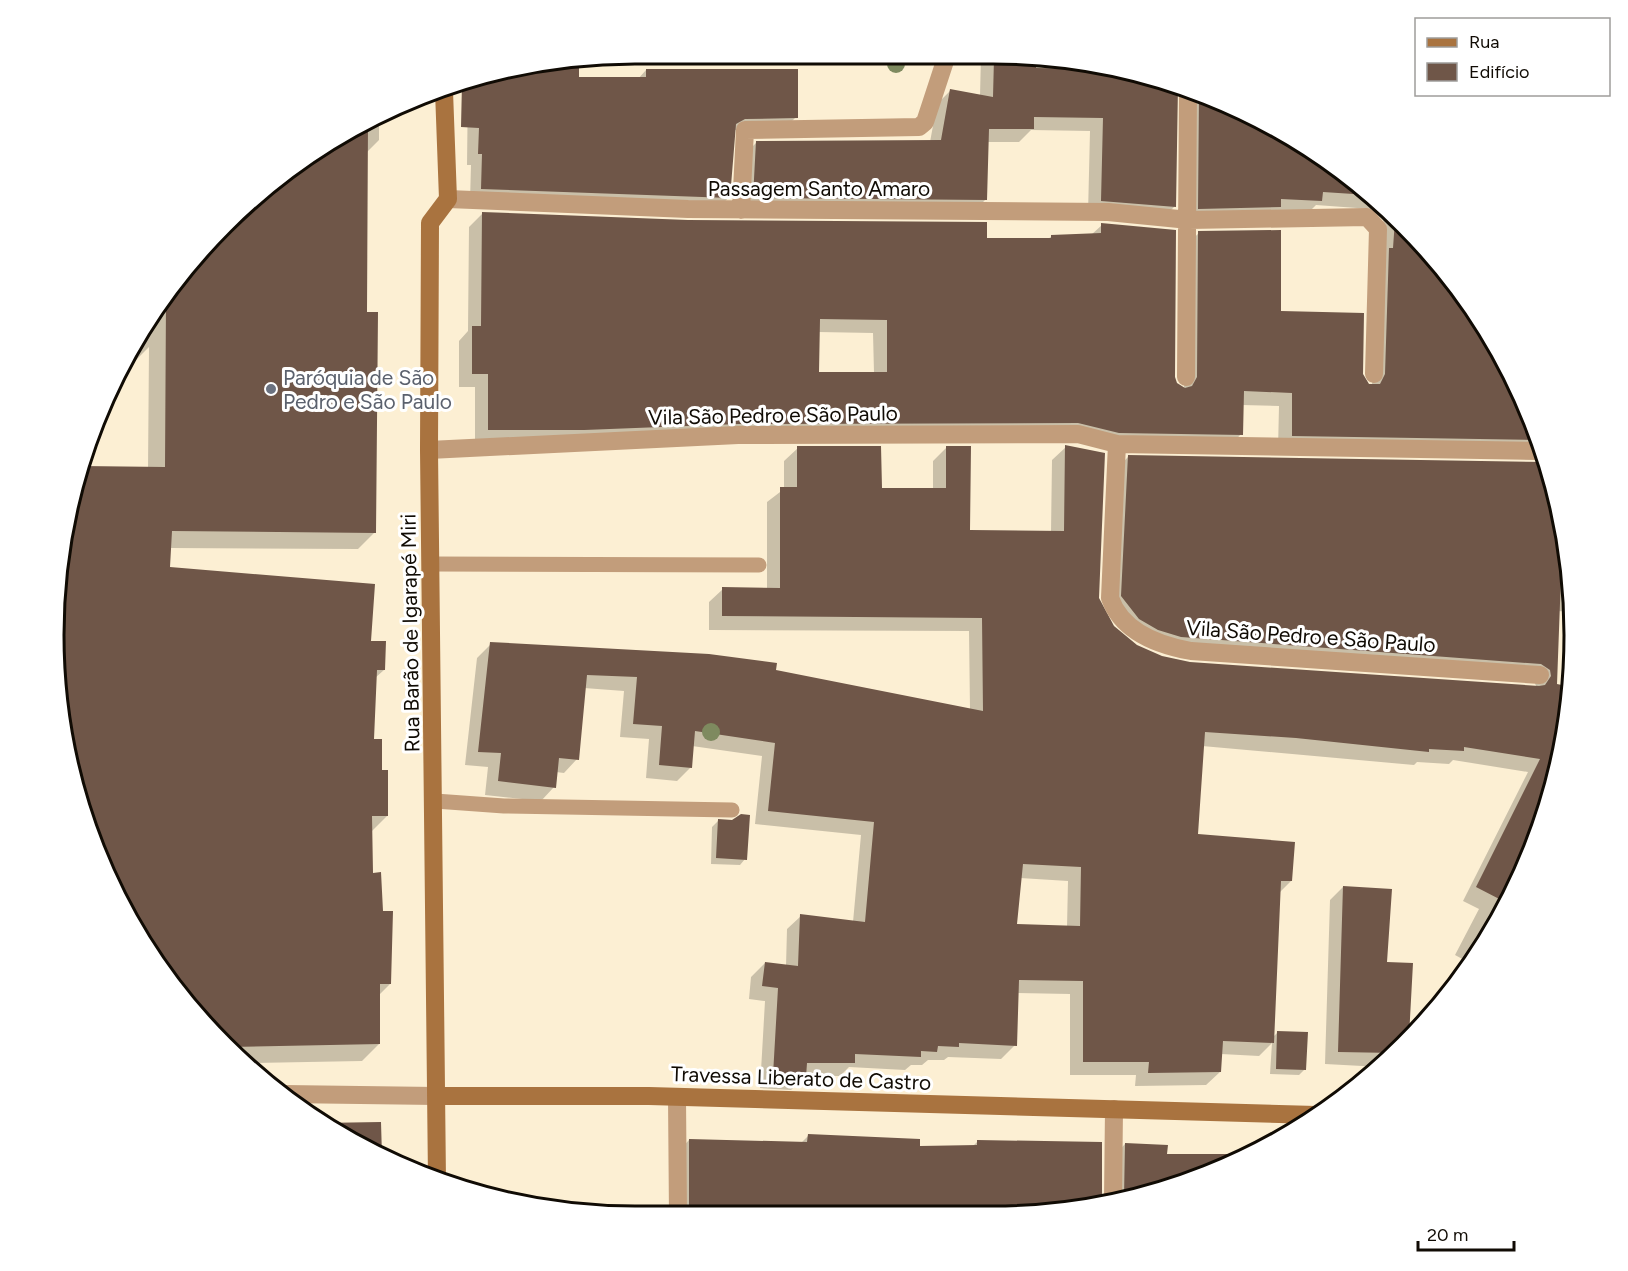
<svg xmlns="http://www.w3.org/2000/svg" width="1628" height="1271" font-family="Figtree,sans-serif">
  <rect width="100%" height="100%" fill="#fcefd3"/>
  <!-- shadow -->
  <path fill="#0003" fill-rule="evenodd" d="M 981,55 L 1030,55 L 1179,85 L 1283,132 L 1347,174 L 1430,252 L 1496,344 L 1543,448 L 1569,559 L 1571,612 L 1558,611 L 1556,686 L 1570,688 L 1554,786 L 1514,892 L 1451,993 L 1466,961 L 1455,955 L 1479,909 L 1463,901 L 1528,772 L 1453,760 L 1449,764 L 1417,762 L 1414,765 L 1202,746 L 1197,836 L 1291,881 L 1279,893 L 1273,1037 L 1278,1032 L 1305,1069 L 1299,1075 L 1270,1074 L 1272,1043 L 1259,1056 L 1221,1054 L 1220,1072 L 1206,1085 L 1135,1086 L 1136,1075 L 1070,1075 L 1070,994 L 1017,993 L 1015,1045 L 1001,1059 L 948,1057 L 944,1060 L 928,1060 L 922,1065 L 911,1065 L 905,1070 L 849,1067 L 840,1076 L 805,1076 L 791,1090 L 760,1088 L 765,1001 L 749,999 L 751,977 L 765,963 L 786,966 L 787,929 L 801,916 L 853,922 L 861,835 L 755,824 L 762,756 L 692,746 L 691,767 L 677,781 L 646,778 L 649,739 L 620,737 L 624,691 L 584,688 L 577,759 L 564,773 L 556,772 L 554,787 L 541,801 L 485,795 L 488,767 L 465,765 L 477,658 L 491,644 L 774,671 L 970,710 L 969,631 L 709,630 L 709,602 L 723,589 L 767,590 L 767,502 L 784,489 L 784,461 L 798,448 L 880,489 L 933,490 L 933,461 L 947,447 L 969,532 L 1051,532 L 1052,460 L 1066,447 L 1104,454 L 1097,598 L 1113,627 L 1137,646 L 1161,657 L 1190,664 L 1537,688 L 1533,679 L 1178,653 L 1118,626 L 1115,471 L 1128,457 L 1541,464 L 1541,460 L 1278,449 L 1279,406 L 1242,405 L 1241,434 L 1228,448 L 1064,436 L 475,443 L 475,387 L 459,387 L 459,341 L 468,331 L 469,227 L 483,213 L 985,239 L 1048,239 L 1052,236 L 1091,235 L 1102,225 L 1173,377 L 1179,388 L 1184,389 L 1185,246 L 1199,233 L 1279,313 L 1361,375 L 1367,385 L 1372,385 L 1376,263 L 1381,258 L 1384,210 L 1316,205 L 1307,214 L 1185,222 L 1179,92 L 1175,92 L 1174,207 L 1161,220 L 1088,214 L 1090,131 L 1031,130 L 1019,142 L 987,142 L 986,199 L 972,213 L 740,211 L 743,156 L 756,143 L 930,142 L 937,104 L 950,91 L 980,96 ZM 818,332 L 873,333 L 874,373 L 817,373 ZM 1020,878 L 1068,881 L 1067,927 L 1015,925 Z
    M 578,62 L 577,78 L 638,79 L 646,70 L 796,117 L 784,129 L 733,130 L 729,197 L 717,210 L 470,201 L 471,165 L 467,165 L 468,81 L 485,74 Z
    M 379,118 L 379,140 L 366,153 L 365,314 L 375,532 L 358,549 L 170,548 L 169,568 L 369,642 L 384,670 L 375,678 L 373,740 L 387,816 L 371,832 L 371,874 L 381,913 L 390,984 L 379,995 L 379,1044 L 362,1061 L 248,1063 L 199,1019 L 132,927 L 74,786 L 54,636 L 74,485 L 81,468 L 148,469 L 149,347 L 118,378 L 132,345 L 224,225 L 344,132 Z
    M 718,821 L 745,859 L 740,865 L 711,864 L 712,827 Z
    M 1343,887 L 1385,963 L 1412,965 L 1407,1039 L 1381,1067 L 1325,1064 L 1330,900 Z
    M 1440,996 L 1445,999 L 1415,1030 L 1426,1010 Z
    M 304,1111 L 314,1111 L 315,1120 L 312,1119 Z
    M 380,1123 L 381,1155 L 323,1125 Z
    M 808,1136 L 918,1148 L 972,1147 L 978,1141 L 1031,1216 L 679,1217 L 679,1151 L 689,1140 L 801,1143 Z
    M 1125,1144 L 1166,1155 L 1245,1157 L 1179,1186 L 1115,1199 L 1115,1155 Z"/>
  <!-- building -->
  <path fill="#6f5648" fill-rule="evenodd" d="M 994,58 L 1036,59 L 1036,68 L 1100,69 L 1178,85 L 1176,207 L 1101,201 L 1103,118 L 1034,117 L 1034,129 L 989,129 L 987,200 L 753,198 L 756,141 L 941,140 L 950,89 L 993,97 Z
    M 579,61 L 579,77 L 646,77 L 646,69 L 798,69 L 798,118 L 745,119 L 736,124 L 730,198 L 481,189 L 482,154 L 478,154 L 479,128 L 461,127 L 462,83 L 485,74 Z
    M 1199,94 L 1283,132 L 1347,174 L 1369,195 L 1323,192 L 1322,201 L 1281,199 L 1281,207 L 1198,209 Z
    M 368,122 L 367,312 L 378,312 L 376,533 L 172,531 L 170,567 L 375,584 L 371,641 L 386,641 L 385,670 L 377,670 L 374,739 L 382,739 L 382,770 L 388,770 L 388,816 L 372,816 L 373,873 L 381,872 L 383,911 L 393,911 L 391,984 L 380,984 L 380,1044 L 230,1047 L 199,1019 L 132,927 L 74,786 L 54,637 L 74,485 L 82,466 L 165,467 L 166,301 L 224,225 L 344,132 Z
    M 482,212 L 688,220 L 987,222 L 987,238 L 1051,238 L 1051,235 L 1101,233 L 1101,223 L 1176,230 L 1175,377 L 1177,383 L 1185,388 L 1192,386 L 1197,377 L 1198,231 L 1281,230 L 1281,311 L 1364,313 L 1363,374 L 1369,384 L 1380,384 L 1385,374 L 1389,248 L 1393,248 L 1395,220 L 1430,253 L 1496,344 L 1539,440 L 1292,436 L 1292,393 L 1244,391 L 1243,435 L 1119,433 L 1078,423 L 738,424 L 584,430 L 488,430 L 488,374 L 472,374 L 472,326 L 481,326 ZM 820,319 L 887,320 L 887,372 L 819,372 Z
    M 1065,445 L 1105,453 L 1099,598 L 1114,626 L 1137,645 L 1162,656 L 1190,662 L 1539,686 L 1545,685 L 1551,676 L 1550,670 L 1541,664 L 1181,637 L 1158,630 L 1139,619 L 1121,596 L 1128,455 L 1546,462 L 1569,559 L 1570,576 L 1561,576 L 1557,684 L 1571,687 L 1554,786 L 1514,892 L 1507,903 L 1476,887 L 1540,759 L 1464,747 L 1464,751 L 1429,749 L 1429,752 L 1296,738 L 1205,732 L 1198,834 L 1295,842 L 1292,881 L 1281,881 L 1274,1043 L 1223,1041 L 1221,1072 L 1148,1073 L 1149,1062 L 1083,1062 L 1083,981 L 1019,980 L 1017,1046 L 959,1043 L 959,1047 L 938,1046 L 937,1052 L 921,1051 L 921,1057 L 855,1054 L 855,1063 L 807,1063 L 806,1077 L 773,1075 L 778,988 L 762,986 L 765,962 L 798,966 L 800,914 L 865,922 L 874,822 L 768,811 L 775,743 L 695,731 L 692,768 L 659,765 L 662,726 L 633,724 L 637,677 L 587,675 L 579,760 L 559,758 L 556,788 L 498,781 L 501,753 L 478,752 L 490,642 L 709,654 L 777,663 L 776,670 L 983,711 L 982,618 L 722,616 L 722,587 L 780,588 L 780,487 L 797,487 L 797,446 L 881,446 L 882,488 L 946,488 L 946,446 L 971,446 L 970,530 L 1064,531 ZM 1023,864 L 1081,867 L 1080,926 L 1017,924 Z
    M 741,814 L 750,815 L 747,860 L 716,858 L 718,819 L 732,820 Z
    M 1343,886 L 1392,889 L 1387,962 L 1413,963 L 1409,1037 L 1395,1053 L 1338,1052 Z
    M 1277,1031 L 1308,1032 L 1306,1070 L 1276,1069 Z
    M 381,1122 L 382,1156 L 321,1123 Z
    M 808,1134 L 920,1139 L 920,1146 L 977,1145 L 977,1140 L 1102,1142 L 1102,1202 L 1031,1216 L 689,1217 L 689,1139 L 807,1142 Z
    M 1125,1143 L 1168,1145 L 1167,1154 L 1251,1154 L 1179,1186 L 1124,1197 Z"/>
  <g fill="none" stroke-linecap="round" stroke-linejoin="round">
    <!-- lane -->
    <path stroke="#c29d7b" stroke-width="15" d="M 432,564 L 759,565
      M 435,801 L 504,806 L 732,810"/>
    <!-- street -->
    <path stroke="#c29d7b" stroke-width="18" d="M 448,199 L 688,209 L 1108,212 L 1189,220 L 1367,217 L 1378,229 L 1374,374
      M 741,210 L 745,130 L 919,127 L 925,122 L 947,55
      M 1186,377 L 1188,89
      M 1117,444 L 1110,598 C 1122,632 1157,645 1191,651 L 1540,675
      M 429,450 L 738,435 L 1078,434 L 1117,444 L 1544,451
      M 284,1094 L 436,1096
      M 677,1098 L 678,1217
      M 1113,1199 L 1114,1109"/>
    <!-- secondary -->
    <path stroke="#a9733f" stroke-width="18" d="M 436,1096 L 649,1096 L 1316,1115
      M 437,1180 L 429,450 L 430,223 L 448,199 L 444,91"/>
  </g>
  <!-- trees -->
  <g fill="#7e8a5f">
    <circle cx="896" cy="64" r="9"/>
    <circle cx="711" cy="732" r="9"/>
  </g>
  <!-- markers -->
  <circle fill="#6b7280" stroke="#fff" stroke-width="2" cx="271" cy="389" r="6"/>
  <g text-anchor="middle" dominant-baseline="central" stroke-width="6" stroke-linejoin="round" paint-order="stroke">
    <!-- street labels -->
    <g font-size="21" fill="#100b04" stroke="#fff">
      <text x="819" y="188">Passagem Santo Amaro</text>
      <text transform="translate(773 415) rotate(-1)">Vila São Pedro e São Paulo</text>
      <text transform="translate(410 633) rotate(-91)">Rua Barão de Igarapé Miri</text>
      <text transform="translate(1311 636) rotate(4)">Vila São Pedro e São Paulo</text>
      <text transform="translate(801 1078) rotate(2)">Travessa Liberato de Castro</text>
    </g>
    <!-- worship labels -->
    <g font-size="21" fill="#5b616d" stroke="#fff" text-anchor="start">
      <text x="283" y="377">Paróquia de São<tspan x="283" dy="24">Pedro e São Paulo</tspan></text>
    </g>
  </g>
  <!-- crop -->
  <path d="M0 0H1628V1271H0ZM635 64H993A571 571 0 0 1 1564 635V635A571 571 0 0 1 993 1206H635A571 571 0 0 1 64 635V635A571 571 0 0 1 635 64Z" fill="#fff" fill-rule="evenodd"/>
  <path fill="none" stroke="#100b04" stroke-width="3" d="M635 64H993A571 571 0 0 1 1564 635V635A571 571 0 0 1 993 1206H635A571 571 0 0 1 64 635V635A571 571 0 0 1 635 64Z"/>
  <!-- legend -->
  <rect x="1415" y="18" width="195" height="78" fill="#ffffff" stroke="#9f9d9b" stroke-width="1.5"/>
  <rect x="1427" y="38" width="30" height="9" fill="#a9733f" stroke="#9f9d9b" stroke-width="1.5"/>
  <text x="1469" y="48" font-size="18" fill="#100b04">Rua</text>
  <rect x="1427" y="63" width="30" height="18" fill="#6f5648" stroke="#9f9d9b" stroke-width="1.5"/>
  <text x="1469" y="78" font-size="18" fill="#100b04">Edifício</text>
  <!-- scale -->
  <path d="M1418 1241v9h96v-9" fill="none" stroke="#100b04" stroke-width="3"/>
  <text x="1427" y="1241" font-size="18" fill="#100b04" stroke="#ffffff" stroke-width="4.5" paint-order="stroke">20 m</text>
</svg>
